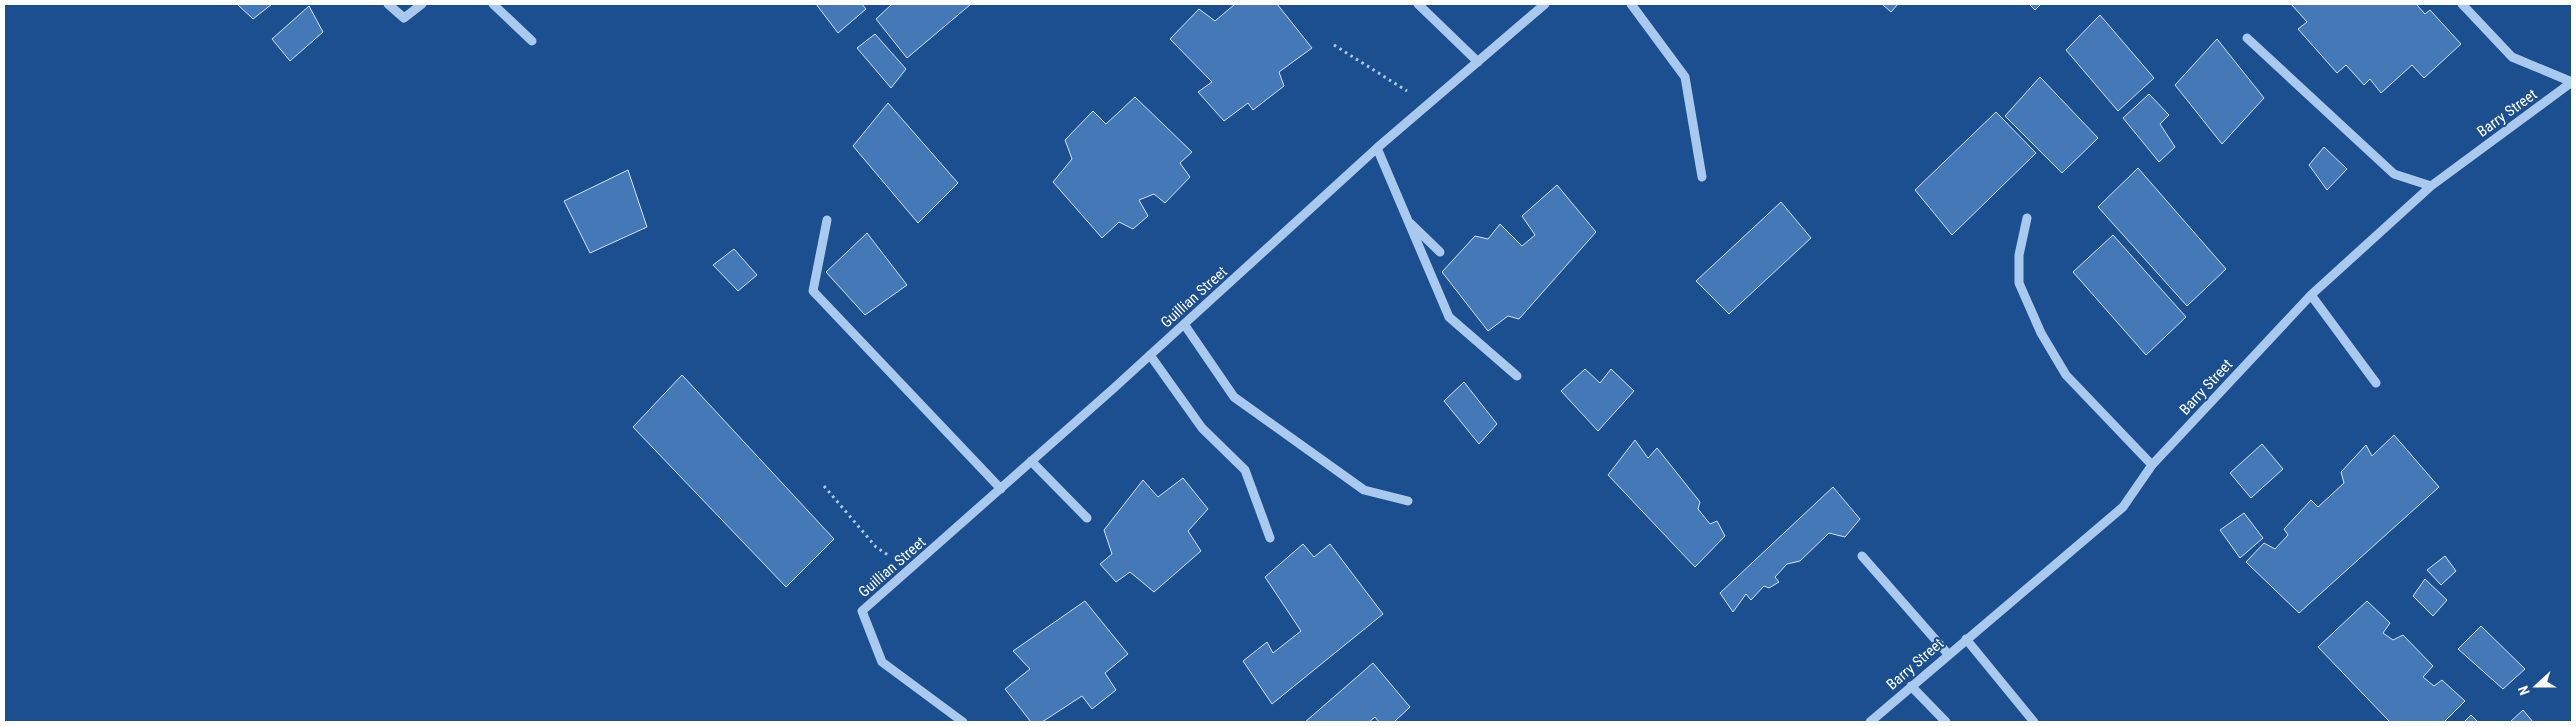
<svg xmlns="http://www.w3.org/2000/svg" width="2576" height="726" font-family="'Roboto Condensed',sans-serif">
  <rect width="100%" height="100%" fill="#1b4f8f"/>
  <!-- building -->
  <path fill="#4478b7" stroke="#cfe3fa" d="M 237,4 L 272,4 L 253,19 Z
    M 816,4 L 862,4 L 866,9 L 838,33 Z
    M 892,4 L 971,4 L 907,58 L 876,19 Z
    M 1235,4 L 1277,4 L 1312,48 L 1279,72 L 1284,86 L 1253,110 L 1248,103 L 1224,121 L 1198,92 L 1212,82 L 1170,39 L 1199,9 L 1215,21 Z
    M 1882,4 L 1898,4 L 1891,12 Z
    M 2029,4 L 2041,4 L 2035,10 Z
    M 2291,4 L 2416,4 L 2425,14 L 2430,10 L 2461,44 L 2424,78 L 2412,65 L 2381,93 L 2370,79 L 2364,85 L 2346,65 L 2337,73 L 2298,29 L 2307,22 Z
    M 309,6 L 323,32 L 290,61 L 272,39 Z
    M 2100,15 L 2154,78 L 2118,111 L 2066,50 Z
    M 875,34 L 906,69 L 891,88 L 857,48 Z
    M 2217,39 L 2264,98 L 2222,144 L 2175,85 Z
    M 2040,77 L 2098,138 L 2062,173 L 2005,116 Z
    M 2149,94 L 2169,115 L 2160,124 L 2175,147 L 2159,162 L 2123,118 Z
    M 1135,97 L 1192,152 L 1180,163 L 1190,177 L 1165,203 L 1154,194 L 1139,200 L 1148,216 L 1133,229 L 1119,222 L 1102,238 L 1053,182 L 1072,159 L 1065,140 L 1093,111 L 1106,124 Z
    M 888,103 L 958,183 L 918,223 L 853,146 Z
    M 1996,112 L 2036,153 L 1952,235 L 1915,190 Z
    M 2324,147 L 2347,169 L 2327,190 L 2309,165 Z
    M 2138,168 L 2226,269 L 2187,306 L 2098,207 Z
    M 628,170 L 647,227 L 590,253 L 564,201 Z
    M 1557,185 L 1596,232 L 1519,319 L 1508,316 L 1488,331 L 1442,272 L 1475,236 L 1488,239 L 1500,224 L 1522,246 L 1535,235 L 1522,216 Z
    M 1781,202 L 1811,238 L 1729,314 L 1696,281 Z
    M 867,233 L 907,285 L 865,315 L 826,272 Z
    M 2113,235 L 2186,317 L 2146,355 L 2073,272 Z
    M 734,249 L 757,275 L 738,291 L 713,265 Z
    M 1585,369 L 1600,383 L 1611,369 L 1634,391 L 1598,431 L 1561,391 Z
    M 682,375 L 834,539 L 786,587 L 633,427 Z
    M 1464,382 L 1497,424 L 1479,444 L 1444,401 Z
    M 2394,435 L 2439,487 L 2299,613 L 2246,562 L 2264,543 L 2275,549 L 2288,535 L 2284,529 L 2311,500 L 2318,507 L 2344,483 L 2341,472 L 2366,445 L 2372,456 Z
    M 1635,440 L 1648,458 L 1657,448 L 1700,502 L 1698,509 L 1710,524 L 1717,521 L 1725,536 L 1695,567 L 1608,475 Z
    M 2262,444 L 2283,469 L 2251,498 L 2230,473 Z
    M 1183,478 L 1208,509 L 1188,531 L 1201,551 L 1154,592 L 1130,572 L 1116,582 L 1100,564 L 1112,554 L 1104,530 L 1143,480 L 1158,497 Z
    M 1833,487 L 1860,519 L 1845,537 L 1829,533 L 1800,561 L 1787,564 L 1775,577 L 1779,582 L 1769,588 L 1764,586 L 1751,600 L 1746,594 L 1733,612 L 1720,593 Z
    M 2244,513 L 2263,538 L 2240,558 L 2220,530 Z
    M 1303,544 L 1314,557 L 1330,544 L 1383,614 L 1272,704 L 1243,661 L 1267,642 L 1273,653 L 1301,631 L 1265,577 Z
    M 2445,556 L 2456,571 L 2441,585 L 2427,570 Z
    M 2425,579 L 2447,600 L 2433,616 L 2413,596 Z
    M 1085,601 L 1128,654 L 1105,673 L 1116,690 L 1092,709 L 1082,696 L 1042,722 L 1031,722 L 1005,689 L 1030,669 L 1013,651 Z
    M 2367,601 L 2390,623 L 2383,633 L 2393,640 L 2403,635 L 2433,666 L 2423,677 L 2434,686 L 2442,680 L 2465,701 L 2444,722 L 2390,722 L 2318,647 Z
    M 2481,626 L 2525,669 L 2503,689 L 2458,649 Z
    M 1373,663 L 1410,707 L 1394,722 L 1379,722 L 1375,717 L 1369,722 L 1305,722 Z
    M 2523,710 L 2533,722 L 2510,722 Z
    M 2471,715 L 2478,722 L 2464,722 Z"/>
  <g fill="none" stroke-linecap="round" stroke-linejoin="round">
    <!-- path -->
    <path stroke="#a9c9ee" stroke-width="3" stroke-dasharray="2.5 4" stroke-linecap="butt" d="M 1334,45 L 1407,91
      M 824,486 L 876,547 L 888,555"/>
    <!-- minor -->
    <path stroke="#a9c9ee" stroke-width="9" d="M 388,4 L 404,18 L 422,4
      M 493,4 L 532,41
      M 1418,4 L 1478,62
      M 1631,4 L 1685,77 L 1702,177
      M 2462,4 L 2512,57 L 2572,82
      M 2247,38 L 2394,174 L 2431,186
      M 1377,148 L 1449,317 L 1517,376
      M 2027,218 L 2019,255 L 2019,283 L 2041,333 L 2066,375 L 2152,465
      M 827,220 L 813,291 L 1001,489
      M 1410,223 L 1440,252
      M 2311,295 L 2376,383
      M 1184,324 L 1234,397 L 1364,490 L 1408,501
      M 1150,355 L 1202,428 L 1245,470 L 1270,538
      M 1031,461 L 1087,518
      M 1862,556 L 1948,654
      M 1966,639 L 2034,722
      M 1911,686 L 1946,722
      M 963,722 L 882,662 L 862,611 L 1114,388 L 1377,148 L 1545,4
      M 1870,722 L 2123,507 L 2152,465 L 2311,295 L 2431,186 L 2572,82"/>
  </g>
  <g text-anchor="middle" dominant-baseline="central" stroke-width="4" stroke-linejoin="round" paint-order="stroke">
    <!-- street labels -->
    <g font-size="15" fill="#fff" stroke="#1b4f8f">
      <text transform="translate(2507 113) rotate(-36)">Barry Street</text>
      <text transform="translate(1194 297) rotate(-42)">Guillian Street</text>
      <text transform="translate(2206 387) rotate(-47)">Barry Street</text>
      <text transform="translate(892 567) rotate(-41)">Guillian Street</text>
      <text transform="translate(1915 664) rotate(-41)">Barry Street</text>
    </g>
  </g>
  <!-- border -->
  <rect width="2576" height="726" fill="none" stroke="#ffffff" stroke-width="10"/>
  <!-- north arrow -->
  <g transform="translate(2536 686) rotate(249)" stroke="#1b4f8f" stroke-width="4" paint-order="stroke">
  <path d="M0-4L9 19L0 12L-9 19Z" fill="#ffffff"/>
  <text y="-8" font-size="14" font-weight="bold" text-anchor="middle" fill="#ffffff">N</text>
  </g>
</svg>
